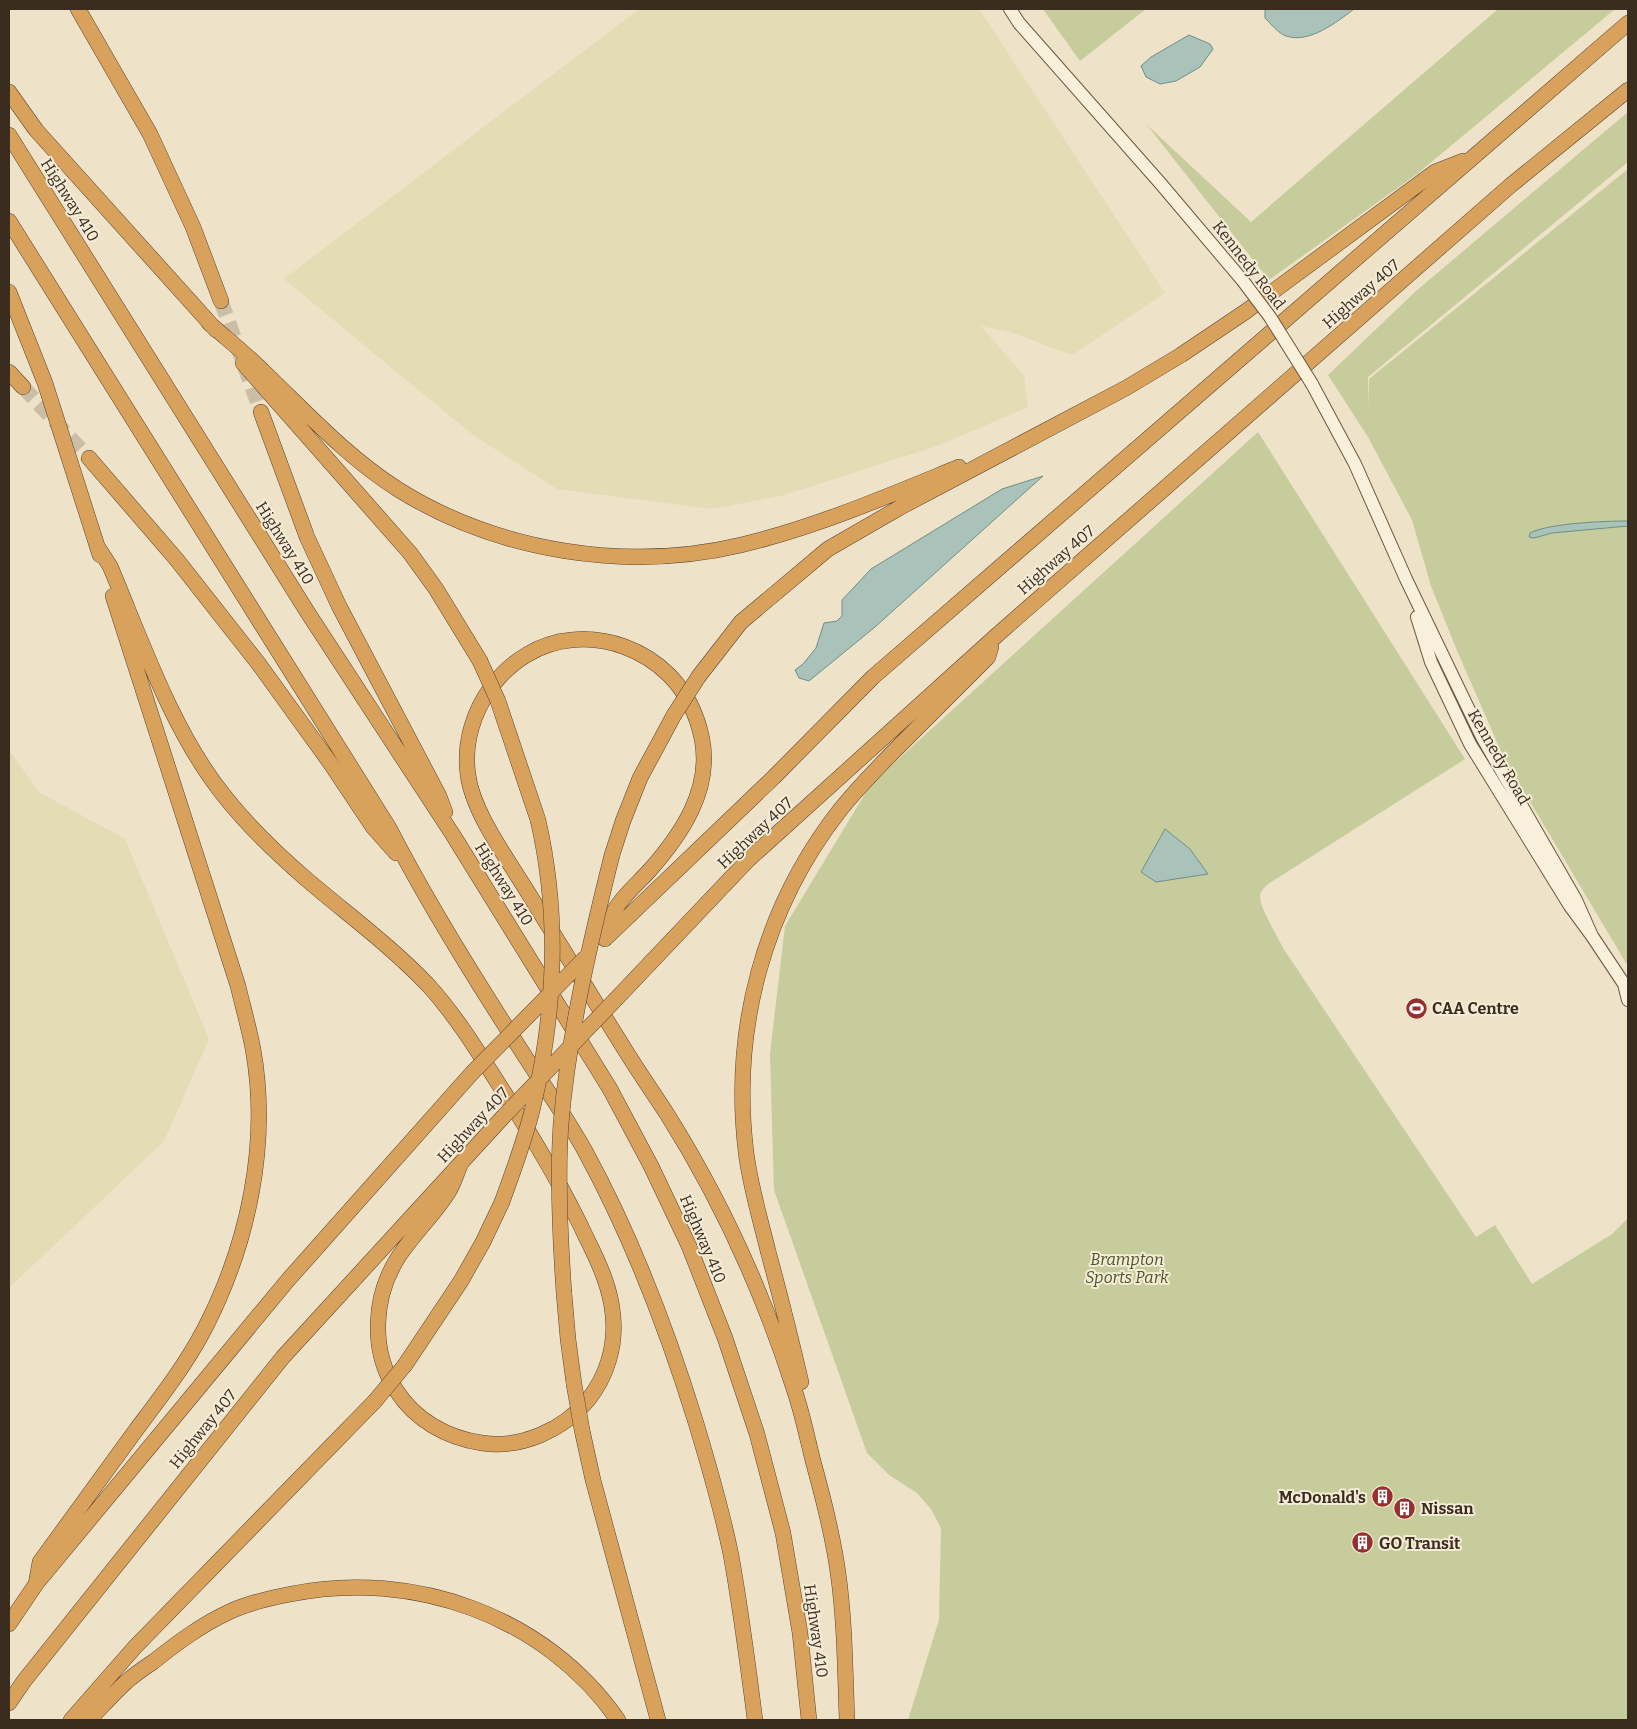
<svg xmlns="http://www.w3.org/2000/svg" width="1637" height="1729" font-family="Bitter,serif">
  <rect width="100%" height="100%" fill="#eee2c8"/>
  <!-- farmland -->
  <path fill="#e3dcb5" d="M 639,9 L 979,9 L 1165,293 L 1072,355 L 1013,333 L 981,326 L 1024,376 L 1028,407 L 937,446 L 784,495 L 712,509 L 557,489 L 473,435 L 284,279 Z
    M 9,750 L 39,792 L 125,839 L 209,1039 L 164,1141 L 9,1288 Z"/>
  <!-- green -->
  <path fill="#c6cc9c" d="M 1043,9 L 1146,9 L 1080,61 Z
    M 1498,9 L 1615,9 L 1417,174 L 1269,280 L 1147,125 L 1251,222 Z
    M 1628,112 L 1628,162 L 1368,377 L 1368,408 L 1369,379 L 1628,169 L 1628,961 L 1626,963 L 1504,758 L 1458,653 L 1431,586 L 1412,520 L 1368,437 L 1328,375 L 1416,291 Z
    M 1258,432 L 1465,759 L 1268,884 C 1264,888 1260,891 1260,897 C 1260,908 1278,937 1283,948 L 1476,1237 L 1495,1225 L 1532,1284 L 1612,1234 L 1628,1218 L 1628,1720 L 908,1720 L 939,1620 L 941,1528 L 931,1509 L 917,1493 L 889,1475 L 867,1453 L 774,1190 L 770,1054 L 785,926 L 871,784 Z"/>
  <!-- water -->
  <path fill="#a9c2ba" stroke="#6f9088" d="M 1265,9 L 1354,9 C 1337,22 1309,44 1286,36 C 1279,34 1270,23 1265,18 Z
    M 1189,35 L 1210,44 L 1213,49 L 1200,67 L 1176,81 L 1160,84 L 1146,77 L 1141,66 L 1151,57 Z
    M 1043,476 L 875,627 L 809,681 L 799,678 L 795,670 L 803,664 L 816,648 L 824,623 L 837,621 L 842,616 L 842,600 L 871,569 L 1002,489 Z
    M 1628,521 L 1628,526 L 1552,533 L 1534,538 L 1529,537 L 1530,533 C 1549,523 1606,521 1628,521 Z
    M 1165,829 L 1190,849 L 1208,874 L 1156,882 L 1141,872 Z"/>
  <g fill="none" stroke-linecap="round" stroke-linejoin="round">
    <!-- highway-tunnel -->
    <path stroke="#cabea6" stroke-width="15" stroke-dasharray="15 8" stroke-linecap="butt" d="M 221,301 L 261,412
      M 23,387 L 89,458"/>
    <defs>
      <path id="secondary" d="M 1010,9 L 1019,23 L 1161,184 L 1243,281
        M 1312,384 L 1355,464 L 1406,579 L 1482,737 L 1576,900 L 1592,936
        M 1417,617 L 1431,662 L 1470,744 L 1570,906 L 1592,936 L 1624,984 L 1628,1000"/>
      <path id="highway" d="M 78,9 L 150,134 L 193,227 L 221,301
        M 9,92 L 36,130 L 216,330
        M 9,135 L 308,613 L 453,835 L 610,1089 L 651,1166 L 689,1246 L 725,1338 L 757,1434 L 783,1533 L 800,1633 L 809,1720
        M 9,221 L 389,828 C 428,904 473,976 519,1047 C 541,1082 565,1115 585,1151 C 632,1237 667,1329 696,1423 C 709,1466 722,1511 731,1555 C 741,1610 748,1665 755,1720
        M 9,292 L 45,383 L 100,555
        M 209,323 C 227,339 246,354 263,371 C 306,412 348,458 399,490 C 499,552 627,572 741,545 C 816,527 888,496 959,467
        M 243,363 L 410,553 L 436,589 L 480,661
        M 9,372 L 23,387
        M 261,412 L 307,537 L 339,606 L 439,796 L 445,812
        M 89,458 L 177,560 L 258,663 L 331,764 L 373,827 L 396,853
        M 97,546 L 110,566 C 141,639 172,730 222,793 C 246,824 275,852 305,878 C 347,914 391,946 429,986 C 456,1016 477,1050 498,1083 C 531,1134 562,1185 587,1239 C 599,1263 611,1289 613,1316 C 616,1346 607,1376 588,1400 C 563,1430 521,1449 482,1443 C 447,1438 415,1420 396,1390 C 370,1350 373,1296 399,1256 C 414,1233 435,1214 449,1191 C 454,1183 457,1172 461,1163
        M 699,676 L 741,622 L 828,549 L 899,508 L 1126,388 L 1181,355 L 1245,312 L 1435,172 L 1463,161
        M 498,701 L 538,820
        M 612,855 L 623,821 L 640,778 L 674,715
        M 607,937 L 774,777 L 873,677 L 1628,23
        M 605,939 C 609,929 611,917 616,908 C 624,895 638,883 649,871 C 681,835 712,790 702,739 C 697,714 687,693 669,675 C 644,650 607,636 571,640 C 507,646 459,712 468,775 C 473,813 507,858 527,891 C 559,943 590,994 622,1045 C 636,1068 652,1091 667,1114 C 721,1200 763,1292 794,1389 C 802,1412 807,1437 813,1461 C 823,1497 833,1535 838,1573 C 845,1621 845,1671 847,1720
        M 617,998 L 748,860 L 996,636 L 1511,185 L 1628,90
        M 564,1293 L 568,1339 L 574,1384
        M 405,1365 L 461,1281 L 483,1242 L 502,1202
        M 801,1382 C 791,1339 780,1295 768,1251 C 760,1218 750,1185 746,1152 C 731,1029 764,907 840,810 C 860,785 882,763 904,741 C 932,713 960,685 988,657 L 991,647
        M 582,1430 L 593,1480 L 658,1720
        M 36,1584 L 40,1562 C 72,1518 104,1474 136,1430 C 160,1398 185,1366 204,1330 C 248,1245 270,1144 253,1049 C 249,1028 243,1007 238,986 L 113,596
        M 9,1624 L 36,1584 L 288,1280 L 472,1073
        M 9,1703 L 24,1681 L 283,1357 L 503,1117
        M 71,1720 L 135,1647 L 375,1401
        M 89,1720 C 101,1708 113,1694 126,1682 C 134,1675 144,1668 153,1662 C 177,1643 201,1625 229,1612 C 248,1603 270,1598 291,1594 C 413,1569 546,1616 618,1720"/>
    </defs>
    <!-- secondary casing -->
    <use href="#secondary" stroke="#6b5640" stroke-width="14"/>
    <!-- highway casing -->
    <use href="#highway" stroke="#574331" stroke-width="16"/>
    <!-- secondary -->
    <use href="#secondary" stroke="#f8f0db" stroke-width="12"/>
    <!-- highway -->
    <use href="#highway" stroke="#d9a25c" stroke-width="15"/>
    <defs>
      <path id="secondary-bridge" d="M 1243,281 L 1270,317 L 1312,384"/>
      <path id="highway-bridge" d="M 480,661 L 498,701
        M 674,715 L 699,676
        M 472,1073 L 586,957
        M 503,1117 L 617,998
        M 502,1202 C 513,1172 524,1142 532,1111 C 555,1016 560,916 538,820
        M 564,1293 C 560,1237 557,1179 561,1123 C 569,1032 590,943 612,855
        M 574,1384 L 582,1430
        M 375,1401 L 405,1365"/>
    </defs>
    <!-- secondary-bridge casing -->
    <use href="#secondary-bridge" stroke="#6b5640" stroke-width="14" stroke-linecap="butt"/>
    <!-- highway-bridge casing -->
    <use href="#highway-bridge" stroke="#574331" stroke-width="16" stroke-linecap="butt"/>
    <!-- secondary-bridge -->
    <use href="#secondary-bridge" stroke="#f8f0db" stroke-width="12"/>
    <!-- highway-bridge -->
    <use href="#highway-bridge" stroke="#d9a25c" stroke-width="15"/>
  </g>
  <!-- icons -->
  <defs>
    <symbol id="stadium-disc" viewBox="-11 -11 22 22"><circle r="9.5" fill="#972f2f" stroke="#f5ecd7"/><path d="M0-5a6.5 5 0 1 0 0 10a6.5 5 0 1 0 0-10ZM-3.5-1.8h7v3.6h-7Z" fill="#fff"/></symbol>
    <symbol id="building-disc" viewBox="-11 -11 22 22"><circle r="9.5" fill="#972f2f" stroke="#f5ecd7"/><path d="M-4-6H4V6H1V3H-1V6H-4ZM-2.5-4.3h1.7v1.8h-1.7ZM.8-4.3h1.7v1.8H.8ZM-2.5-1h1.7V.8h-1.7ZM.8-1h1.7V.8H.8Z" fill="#fff"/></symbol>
  </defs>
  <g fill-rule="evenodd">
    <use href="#stadium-disc" x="1404" y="996" width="25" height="25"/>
    <use href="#building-disc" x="1370" y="1484" width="25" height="25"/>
    <use href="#building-disc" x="1392" y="1496" width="25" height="25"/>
    <use href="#building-disc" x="1350" y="1530" width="25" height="25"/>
  </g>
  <g text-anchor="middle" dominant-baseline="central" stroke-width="4" stroke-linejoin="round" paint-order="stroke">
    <!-- street labels -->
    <g font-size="16" fill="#3a2d20" stroke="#f5ecd7">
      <text transform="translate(70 200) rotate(58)">Highway 410</text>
      <text transform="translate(1249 265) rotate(52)">Kennedy Road</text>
      <text transform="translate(1361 294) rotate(-41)">Highway 407</text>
      <text transform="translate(285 543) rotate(58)">Highway 410</text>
      <text transform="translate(1056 560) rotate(-41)">Highway 407</text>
      <text transform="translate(1499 757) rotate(60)">Kennedy Road</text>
      <text transform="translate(755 833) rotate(-43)">Highway 407</text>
      <text transform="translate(504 884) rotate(58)">Highway 410</text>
      <text transform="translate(473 1125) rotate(-47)">Highway 407</text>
      <text transform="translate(703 1239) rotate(67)">Highway 410</text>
      <text transform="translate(203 1429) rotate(-51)">Highway 407</text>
      <text transform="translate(816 1631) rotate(82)">Highway 410</text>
    </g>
    <!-- poi labels -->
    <g font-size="16" font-weight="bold" fill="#3a2d20" stroke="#f5ecd7" text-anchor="start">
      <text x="1432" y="1008">CAA Centre</text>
      <text x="1366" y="1497" text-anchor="end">McDonald's</text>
      <text x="1421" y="1508">Nissan</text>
      <text x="1379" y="1543">GO Transit</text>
    </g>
    <!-- park labels -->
    <g font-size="16" font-style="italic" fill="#4a5627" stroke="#f5ecd7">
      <text x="1127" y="1259">Brampton<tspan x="1127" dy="18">Sports Park</tspan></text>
    </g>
  </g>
  <!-- border -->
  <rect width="1637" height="1729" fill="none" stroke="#3a2d20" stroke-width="20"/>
</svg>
